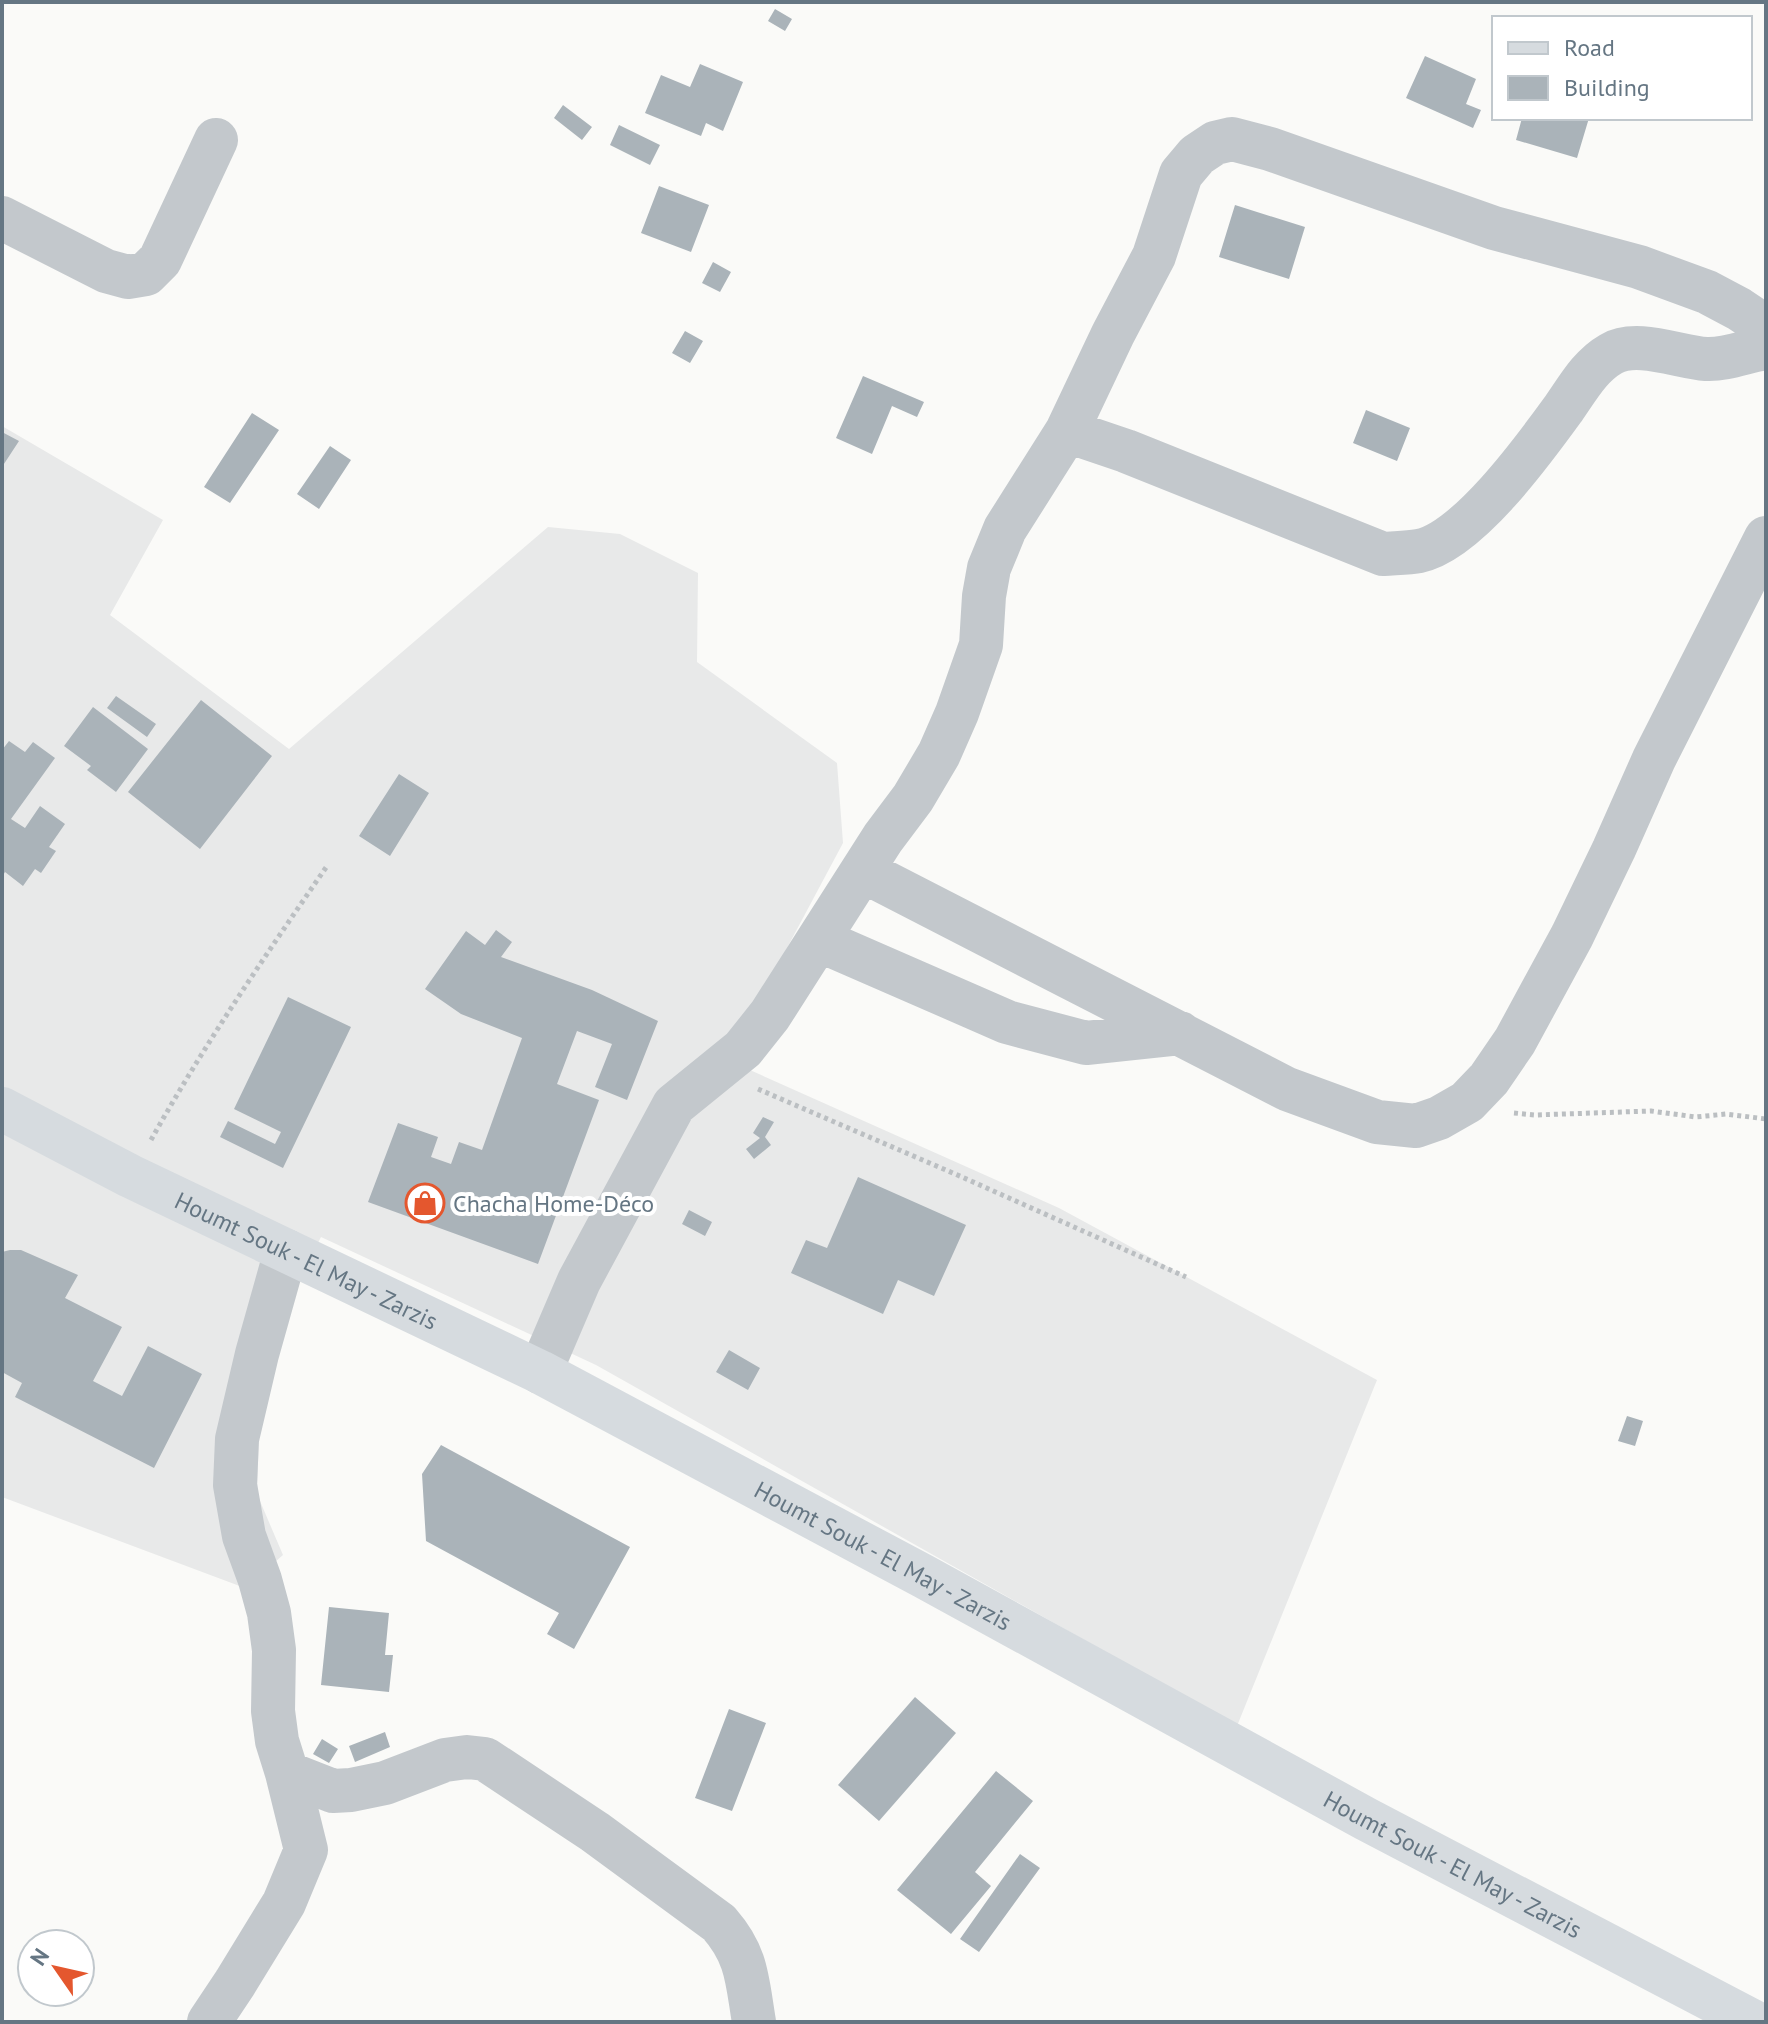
<svg xmlns="http://www.w3.org/2000/svg" width="1768" height="2024" font-family="'PT Sans',sans-serif">
  <rect width="100%" height="100%" fill="#fafaf8"/>
  <!-- built -->
  <path fill="#e8e9e9" d="M 2,426 L 163,520 L 110,615 L 289,749 L 548,527 L 620,534 L 698,573 L 697,662 L 837,763 L 843,843 L 748,1021 L 741,1066 L 1059,1208 L 1377,1380 L 1237,1726 L 596,1365 L 321,1237 L 293,1292 L 259,1433 L 257,1494 L 283,1555 L 245,1588 L 2,1497 Z"/>
  <!-- building -->
  <path fill="#aab3b9" d="M 775,9 L 792,19 L 785,31 L 768,21 Z
    M 1425,56 L 1476,79 L 1466,104 L 1481,110 L 1473,128 L 1406,98 Z
    M 700,64 L 743,82 L 723,131 L 706,123 L 701,136 L 645,113 L 661,75 L 690,87 Z
    M 563,105 L 592,127 L 582,140 L 554,118 Z
    M 1522,118 L 1589,118 L 1577,158 L 1516,140 Z
    M 619,125 L 660,145 L 650,165 L 610,145 Z
    M 659,186 L 709,205 L 691,252 L 641,233 Z
    M 1235,205 L 1305,227 L 1289,279 L 1219,257 Z
    M 713,262 L 731,272 L 720,292 L 702,283 Z
    M 685,331 L 703,341 L 690,363 L 672,353 Z
    M 863,376 L 924,402 L 917,417 L 892,406 L 872,454 L 836,438 Z
    M 1366,410 L 1410,428 L 1397,461 L 1353,443 Z
    M 252,413 L 279,430 L 230,503 L 204,487 Z
    M 2,432 L 19,441 L 2,467 Z
    M 330,446 L 351,460 L 319,509 L 297,494 Z
    M 116,696 L 156,724 L 147,737 L 107,708 Z
    M 201,700 L 272,756 L 200,849 L 128,792 Z
    M 93,707 L 148,749 L 116,792 L 87,770 L 91,766 L 64,746 Z
    M 9,741 L 25,752 L 33,742 L 55,758 L 11,819 L 25,828 L 40,806 L 65,824 L 49,847 L 56,851 L 41,873 L 35,869 L 23,886 L 5,872 L 2,877 L 2,750 Z
    M 399,774 L 429,793 L 390,856 L 359,836 Z
    M 496,930 L 512,942 L 501,957 L 592,990 L 658,1021 L 627,1100 L 595,1087 L 612,1044 L 577,1031 L 557,1084 L 599,1100 L 538,1264 L 368,1202 L 398,1123 L 438,1137 L 431,1157 L 451,1164 L 459,1142 L 482,1150 L 522,1038 L 461,1014 L 425,989 L 466,931 L 485,945 Z
    M 288,997 L 351,1027 L 283,1168 L 220,1137 L 228,1121 L 275,1144 L 281,1132 L 234,1109 Z
    M 763,1117 L 774,1122 L 765,1137 L 771,1145 L 754,1159 L 746,1149 L 760,1138 L 753,1133 Z
    M 858,1177 L 966,1225 L 934,1296 L 898,1280 L 883,1314 L 791,1273 L 806,1240 L 827,1248 Z
    M 689,1210 L 712,1222 L 705,1236 L 682,1224 Z
    M 10,1250 L 21,1250 L 78,1275 L 65,1298 L 122,1327 L 93,1381 L 122,1396 L 148,1346 L 202,1374 L 154,1468 L 15,1397 L 22,1383 L 2,1372 L 2,1252 Z
    M 729,1350 L 760,1368 L 748,1390 L 716,1372 Z
    M 1627,1416 L 1643,1421 L 1635,1446 L 1618,1441 Z
    M 441,1445 L 630,1547 L 574,1649 L 547,1634 L 559,1613 L 426,1541 L 422,1474 Z
    M 329,1607 L 389,1613 L 385,1655 L 393,1655 L 389,1692 L 321,1685 Z
    M 915,1697 L 956,1733 L 879,1821 L 838,1785 Z
    M 729,1709 L 766,1723 L 732,1811 L 695,1798 Z
    M 385,1732 L 390,1747 L 355,1762 L 349,1746 Z
    M 322,1739 L 338,1749 L 329,1763 L 313,1754 Z
    M 996,1771 L 1033,1801 L 975,1872 L 991,1886 L 951,1934 L 897,1890 Z
    M 1020,1854 L 1040,1868 L 979,1952 L 960,1939 Z"/>
  <g fill="none" stroke-linecap="round" stroke-linejoin="round">
    <!-- path -->
    <path stroke="#bbbfc2" stroke-width="5" stroke-dasharray="4 4" stroke-linecap="butt" d="M 758,1089 L 962,1177 L 1186,1277
      M 1514,1113 L 1535,1115 L 1651,1111 L 1696,1117 L 1726,1114 L 1766,1119
      M 151,1140 C 204,1045 265,956 327,866"/>
    <!-- minor -->
    <path stroke="#c3c8cc" stroke-width="44" d="M 2,218 L 106,271 L 128,277 L 146,274 L 160,260 L 216,140
      M 1067,431 L 1113,334 L 1154,256 L 1181,174 L 1197,155 L 1215,143 L 1232,139 L 1270,149 L 1494,228 L 1639,267 L 1707,292 L 1739,309 L 1766,327
      M 863,871 L 1287,1089 L 1377,1122 L 1416,1126 L 1439,1118 L 1467,1102 L 1489,1079 L 1515,1041 L 1572,936 L 1614,849 L 1654,759 L 1766,538
      M 819,940 L 1007,1022 L 1086,1043 L 1180,1033
      M 540,1372 L 579,1281 L 674,1105 L 743,1049 L 770,1015 L 883,838 L 913,798 L 939,754 L 957,713 L 981,645 L 984,596 L 989,568 L 1005,529 L 1067,431 L 1126,451 L 1383,554 C 1395,553 1408,553 1419,551 C 1468,541 1535,448 1564,408 C 1578,388 1590,366 1611,354 C 1636,339 1679,357 1706,359 C 1727,360 1746,351 1766,348
      M 287,1773 L 333,1791 L 351,1790 L 385,1783 L 445,1760 L 467,1757 L 485,1759 L 595,1832 L 719,1923 C 748,1956 747,1981 754,2022
      M 209,2022 L 235,1983 L 284,1903 L 306,1850 L 287,1773 L 277,1741 L 273,1711 L 274,1650 L 269,1613 L 260,1580 L 244,1536 L 235,1485 L 237,1439 L 257,1354 L 286,1251"/>
    <!-- major -->
    <path stroke="#d6dbdf" stroke-width="44" id="s1" d="M 2,1109 L 130,1176 L 540,1372 L 923,1576 L 1366,1819 L 1754,2022"/>
  </g>
  <!-- icons -->
  <defs>
    <symbol id="shop-ring" viewBox="-11 -11 22 22"><circle r="9.5" fill="#fff" stroke="#e4572e" stroke-width="1.5"/><path d="M-5-2.5h2.3a2.7 3.5 0 0 1 5.4 0H5L5.5 6h-11ZM-1.5-2.5h3a1.5 2.3 0 0 0-3 0Z" fill="#e4572e"/></symbol>
  </defs>
  <g fill-rule="evenodd">
    <use href="#shop-ring" x="403" y="1181" width="44" height="44"/>
  </g>
  <g text-anchor="middle" dominant-baseline="central" stroke-width="8" stroke-linejoin="round" paint-order="stroke">
    <!-- poi labels -->
    <g font-size="24" fill="#657683" stroke="#fff" text-anchor="start">
      <text x="453" y="1203">Chacha Home-Déco</text>
    </g>
    <!-- street labels -->
    <g font-size="24" fill="#657683" stroke="#fff">
      <text stroke="none"><textPath href="#s1" startOffset="340">Houmt Souk - El May - Zarzis</textPath></text>
      <text stroke="none"><textPath href="#s1" startOffset="988">Houmt Souk - El May - Zarzis</textPath></text>
      <text stroke="none"><textPath href="#s1" startOffset="1636">Houmt Souk - El May - Zarzis</textPath></text>
    </g>
  </g>
  <!-- border -->
  <rect width="1768" height="2024" fill="none" stroke="#657683" stroke-width="8"/>
  <!-- legend -->
  <rect x="1492" y="16" width="260" height="104" fill="#ffffff" stroke="#c1c8cd" stroke-width="2"/>
  <rect x="1508" y="42" width="40" height="12" fill="#d6dbdf" stroke="#c1c8cd" stroke-width="2"/>
  <text x="1564" y="56" font-size="24" fill="#657683">Road</text>
  <rect x="1508" y="76" width="40" height="24" fill="#aab3b9" stroke="#c1c8cd" stroke-width="2"/>
  <text x="1564" y="96" font-size="24" fill="#657683">Building</text>
  <!-- north arrow -->
  <g transform="translate(56 1968) rotate(304)"><circle r="38" fill="#ffffff" stroke="#c1c8cd" stroke-width="2"/>
  <path d="M0-6L14 30L0 20L-14 30Z" fill="#e4572e"/>
  <text y="-12" font-size="22" font-weight="bold" text-anchor="middle" fill="#657683">N</text>
  </g>
</svg>
